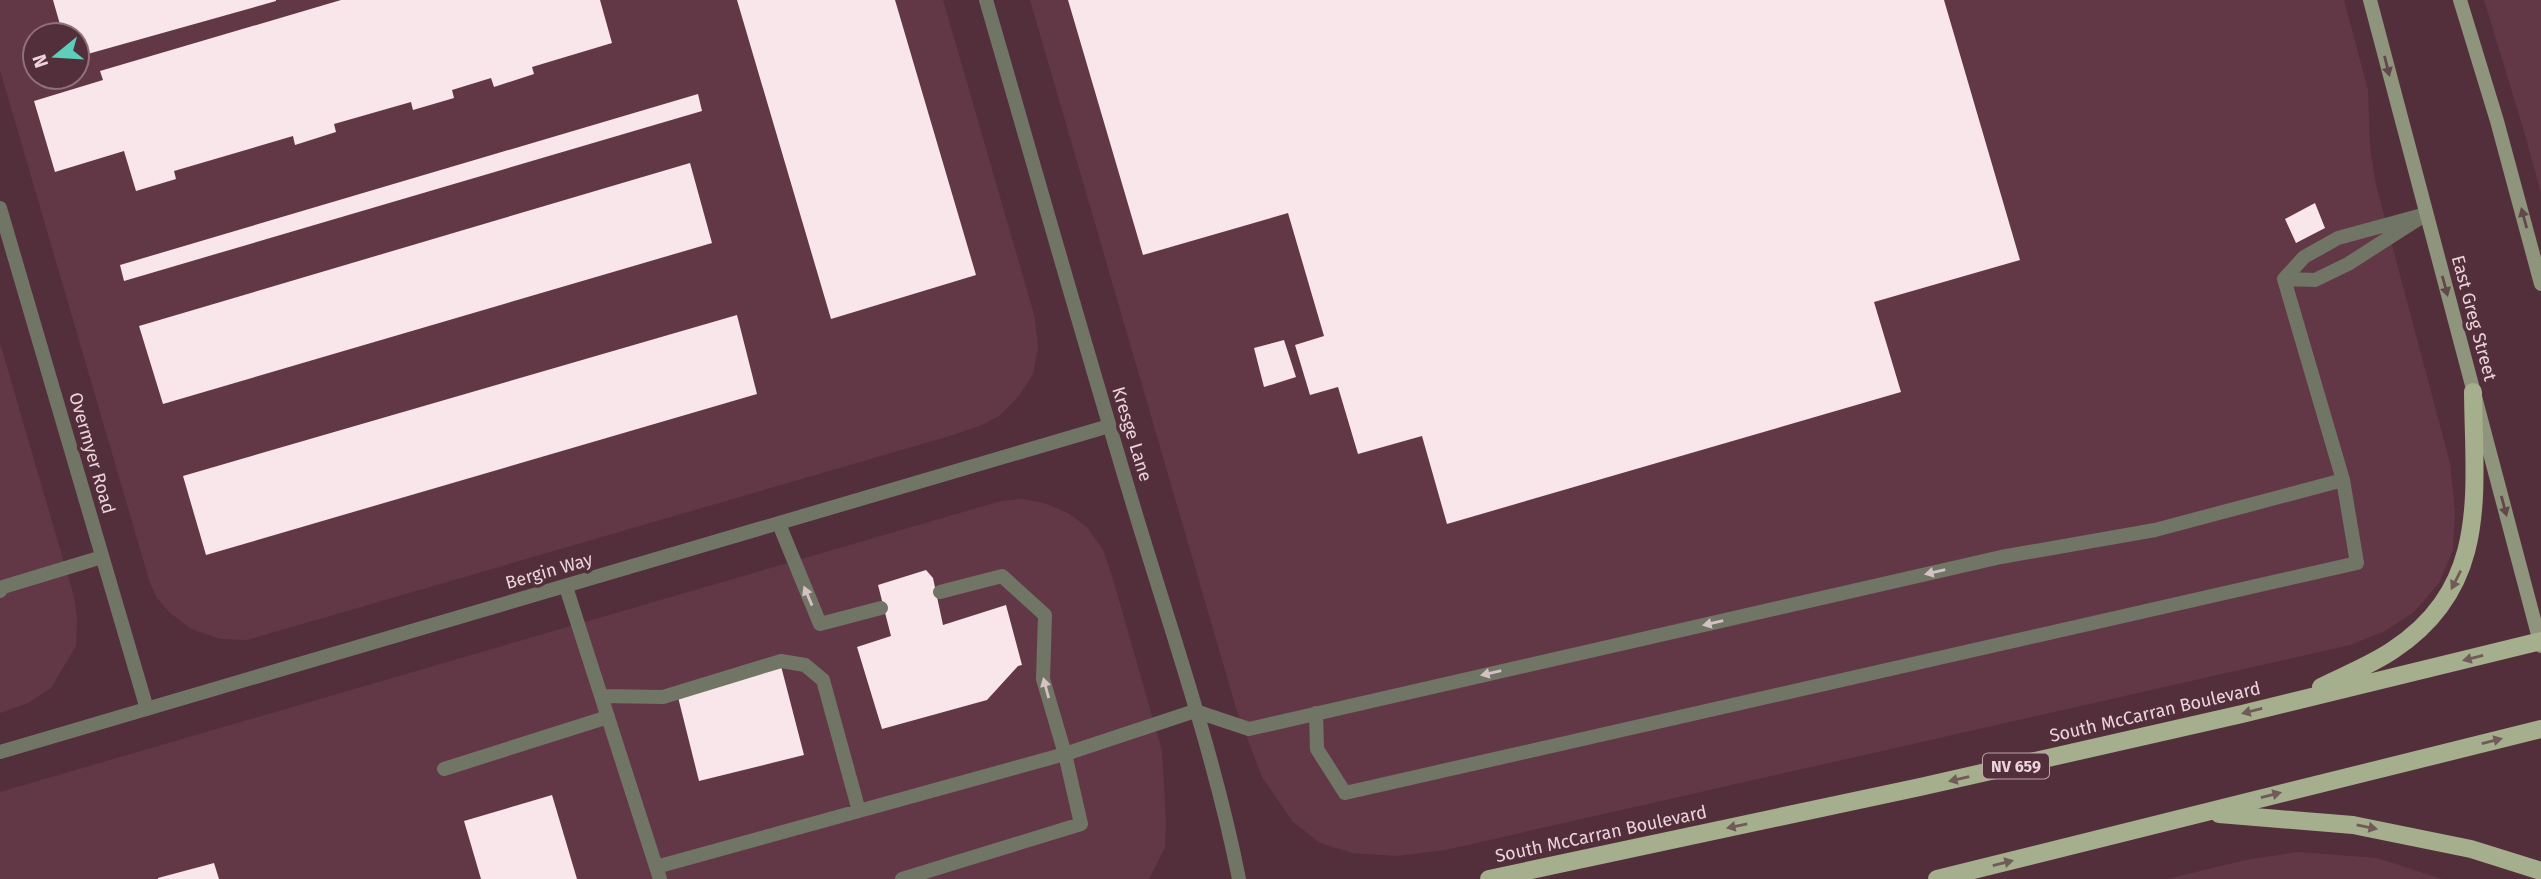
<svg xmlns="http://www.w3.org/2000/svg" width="2541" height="879" font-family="'Fira Sans',sans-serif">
  <rect width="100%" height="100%" fill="#532f3b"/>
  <!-- built -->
  <path fill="#633846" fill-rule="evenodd" d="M 0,0 L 943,0 L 1035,318 L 1038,348 L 1033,374 L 1019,396 L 999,416 L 982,425 L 953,435 L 247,640 L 221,639 L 191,629 L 169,612 L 157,598 L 150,583 L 0,70 ZM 35,35 L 77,35 L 77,77 L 35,77 Z
    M 1030,0 L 2344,0 L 2368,90 L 2370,147 L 2375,181 L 2450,463 L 2455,513 L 2453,550 L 2439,583 L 2413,613 L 2383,632 L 2350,645 L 1445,850 L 1397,856 L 1353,853 L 1320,843 L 1292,821 L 1262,777 L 1236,708 Z
    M 2484,0 L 2541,0 L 2541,193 L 2524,131 Z
    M 0,343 L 74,597 L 77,618 L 76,646 L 51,688 L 28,703 L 0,713 Z
    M 1022,499 L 1044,503 L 1068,513 L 1087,527 L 1103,550 L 1113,579 L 1162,751 L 1166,821 L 1165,847 L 1149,879 L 0,879 L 0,792 L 1001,501 Z
    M 2297,852 L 2377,858 L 2442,879 L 2167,879 L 2246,860 Z"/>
  <!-- building -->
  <path fill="#f8e6eb" d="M 53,0 L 276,0 L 276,1 L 77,57 L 77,35 L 63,35 Z
    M 341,0 L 600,0 L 612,43 L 532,67 L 534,74 L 494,87 L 491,78 L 452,90 L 454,98 L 413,110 L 411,102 L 334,124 L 336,132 L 295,145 L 293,136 L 174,171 L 176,179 L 136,191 L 124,151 L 55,172 L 34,101 L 103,80 L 100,71 Z
    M 737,0 L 895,0 L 976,275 L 831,319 Z
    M 1068,0 L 1944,0 L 2020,260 L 1874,302 L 1901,392 L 1447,524 L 1422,436 L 1358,454 L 1338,387 L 1310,395 L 1295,345 L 1324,336 L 1288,213 L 1143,255 Z
    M 698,94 L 702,111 L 124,281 L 120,265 Z
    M 690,163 L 712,243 L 163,404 L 139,326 Z
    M 2315,203 L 2325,228 L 2296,243 L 2285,219 Z
    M 737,315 L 757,394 L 206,555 L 183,476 Z
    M 1284,340 L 1296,377 L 1264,387 L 1254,348 Z
    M 926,570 L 933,578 L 943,625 L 1006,605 L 1022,665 L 1018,666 L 987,700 L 882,729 L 857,647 L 891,636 L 878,585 Z
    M 781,666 L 804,755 L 699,781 L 677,693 Z
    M 552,795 L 577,879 L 481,879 L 464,821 Z
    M 214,863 L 219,879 L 158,879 L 158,878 Z"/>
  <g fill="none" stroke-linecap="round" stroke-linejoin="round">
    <!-- lane -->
    <path stroke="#717566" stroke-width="14" d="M 2426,214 L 2348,264 L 2315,280 L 2284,279 L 2304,257 L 2338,238 Z
      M 779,524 L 820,624 L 881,608
      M 566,587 L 660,879
      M 0,591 L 3,587 L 102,557
      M 601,696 L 663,697 L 781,661 L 805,665 L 823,680 L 859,811
      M 1316,713 L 1317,749 L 1345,793 L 2357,563 L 2343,480 L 2284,279
      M 444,769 L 608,717
      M 656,867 L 1065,754 L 1195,711 L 1249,729 L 2001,557 L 2155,530 L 2343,480
      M 902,879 L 1081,824 L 1065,754 L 1043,679 L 1045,615 L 1002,576 L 940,592"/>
    <!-- street -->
    <path stroke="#717566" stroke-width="14" d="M 986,0 C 1035,169 1083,339 1134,508 C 1171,631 1214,753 1239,879
      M 0,208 L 147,709
      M 0,752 L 1109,426"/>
    <!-- secondary -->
    <path stroke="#8f957c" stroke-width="14" d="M 2370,0 L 2541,646
      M 2460,0 L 2497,121 L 2541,284"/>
    <!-- primary -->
    <path stroke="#a5ae8d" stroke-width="18" d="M 2321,687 C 2345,675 2371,665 2393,650 C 2490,586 2474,493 2473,392
      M 2219,814 L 2353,825 L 2471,849 L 2541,871
      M 1489,879 L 1920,787 L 2242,714 L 2541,641
      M 1937,879 L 2541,729"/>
  </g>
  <!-- one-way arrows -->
  <defs><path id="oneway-solid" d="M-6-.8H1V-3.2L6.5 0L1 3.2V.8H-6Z" transform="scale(1.75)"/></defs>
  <g fill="#62484b">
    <use href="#oneway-solid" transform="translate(2387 66) rotate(76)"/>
    <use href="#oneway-solid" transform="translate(2524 218) rotate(-105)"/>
    <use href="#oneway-solid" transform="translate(2445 286) rotate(75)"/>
    <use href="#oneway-solid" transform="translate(2504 506) rotate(75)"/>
  </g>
  <g fill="#d3c1c3">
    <use href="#oneway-solid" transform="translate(1935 572) rotate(167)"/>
    <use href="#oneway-solid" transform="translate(808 596) rotate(-113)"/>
    <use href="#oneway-solid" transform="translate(1713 623) rotate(167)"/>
    <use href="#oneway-solid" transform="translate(1491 673) rotate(167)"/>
    <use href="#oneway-solid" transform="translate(1046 688) rotate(-105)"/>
  </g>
  <g fill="#705b58">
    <use href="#oneway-solid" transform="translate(2456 580) rotate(117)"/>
    <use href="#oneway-solid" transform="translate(2473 658) rotate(166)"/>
    <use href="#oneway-solid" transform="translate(2252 711) rotate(166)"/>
    <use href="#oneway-solid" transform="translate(2492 741) rotate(-14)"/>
    <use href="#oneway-solid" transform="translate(1959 779) rotate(167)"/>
    <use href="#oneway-solid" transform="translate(2271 795) rotate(-14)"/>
    <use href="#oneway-solid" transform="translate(1737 826) rotate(168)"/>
    <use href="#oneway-solid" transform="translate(2367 827) rotate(11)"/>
    <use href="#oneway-solid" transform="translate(2003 863) rotate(-14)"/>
  </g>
  <g text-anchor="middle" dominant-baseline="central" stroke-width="7" stroke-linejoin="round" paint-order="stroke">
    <!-- shield labels -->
    <rect fill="#532f3b" stroke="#bda2aa" stroke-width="2" x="1983" y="753.5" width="66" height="25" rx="5"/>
    <g font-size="16" font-weight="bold" fill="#ebd4da">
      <text x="2016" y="766">NV 659</text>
    </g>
    <!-- street labels -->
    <g font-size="18" fill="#ebd4da" stroke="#532f3b">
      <text transform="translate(2474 318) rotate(75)">East Greg Street</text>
      <text transform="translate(1132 434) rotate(73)">Kresge Lane</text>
      <text transform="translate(92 453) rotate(74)">Overmyer Road</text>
      <text transform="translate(549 571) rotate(-16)">Bergin Way</text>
      <text transform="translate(2155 712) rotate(-13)">South McCarran Boulevard</text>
      <text transform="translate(1601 834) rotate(-12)">South McCarran Boulevard</text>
    </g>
  </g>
  <!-- north arrow -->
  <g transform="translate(56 56) rotate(252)"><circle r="33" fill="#532f3b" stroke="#90717b" stroke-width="2"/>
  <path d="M0-5L12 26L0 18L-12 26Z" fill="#5dceb9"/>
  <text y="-10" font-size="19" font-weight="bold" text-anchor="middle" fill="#ebd4da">N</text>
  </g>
</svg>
